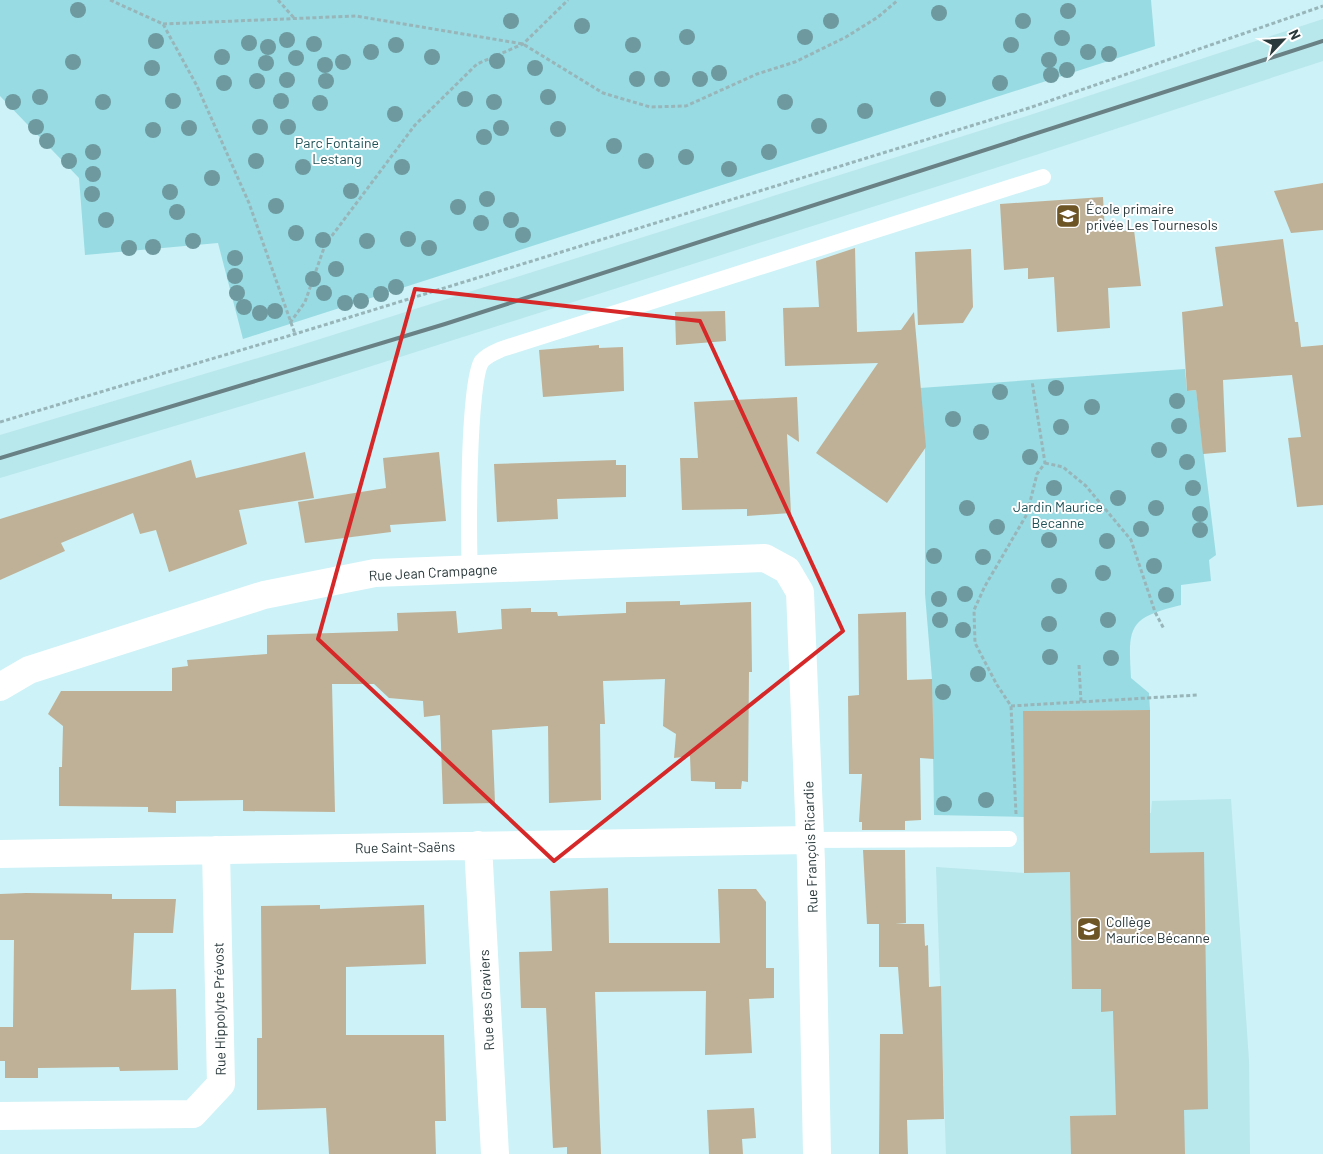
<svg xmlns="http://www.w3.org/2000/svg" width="1323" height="1154" font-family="Barlow,sans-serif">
  <rect width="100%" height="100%" fill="#cdf2f7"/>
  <!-- built -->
  <path fill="#b8e7ec" d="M 1323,19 L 1323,61 L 1042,153 L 312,385 L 0,478 L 0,435 L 298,346 L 1030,115 Z
    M 1231,799 L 1249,1061 L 1250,1154 L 946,1154 L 936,867 L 1024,873 L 1143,813 L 1151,813 L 1152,801 Z"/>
  <!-- green -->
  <path fill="#98dbe3" d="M 0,0 L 1151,0 L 1155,46 L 243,339 L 218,243 L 85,255 L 79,178 L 0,96 Z
    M 1185,369 L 1187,391 L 1196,390 L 1216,555 L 1209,560 L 1211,581 L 1181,585 L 1181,605 C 1128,618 1128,626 1131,678 L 1149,693 L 1150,710 L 1023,711 L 1024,817 L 934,815 L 932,679 L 925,594 L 925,439 L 920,388 Z"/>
  <!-- building -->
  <path fill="#bfb197" d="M 1323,183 L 1323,230 L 1291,233 L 1274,191 Z
    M 1103,197 L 1105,232 L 1134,230 L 1141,286 L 1108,288 L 1110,328 L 1057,332 L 1054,277 L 1028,279 L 1028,268 L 1004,270 L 1000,204 Z
    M 1283,239 L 1295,322 L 1298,322 L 1301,347 L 1323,345 L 1323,505 L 1297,507 L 1288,438 L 1301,437 L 1292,375 L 1223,380 L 1226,452 L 1203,454 L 1196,390 L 1187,391 L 1182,312 L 1223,306 L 1215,247 Z
    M 855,248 L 857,332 L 901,330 L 914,312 L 926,447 L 887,503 L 816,453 L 878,363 L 785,366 L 783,308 L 819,307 L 816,261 Z
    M 971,249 L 973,307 L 963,323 L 918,325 L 915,252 Z
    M 725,311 L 726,341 L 676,345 L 675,312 Z
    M 599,345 L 599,348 L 623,347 L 624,391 L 543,397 L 539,350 Z
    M 797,397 L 799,442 L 787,434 L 791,513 L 747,516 L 747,509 L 682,510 L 680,458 L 698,458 L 694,402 Z
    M 305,452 L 314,498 L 239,510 L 247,544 L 169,572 L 156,530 L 140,534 L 133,513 L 61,543 L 65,551 L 0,580 L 0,519 L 191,460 L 196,478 Z
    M 439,452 L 446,521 L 390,525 L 391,532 L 305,543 L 298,502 L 386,488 L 383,458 Z
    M 616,460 L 616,465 L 626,465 L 626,497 L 557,499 L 558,519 L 497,522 L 494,464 Z
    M 680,601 L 680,605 L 751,602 L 752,672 L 749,672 L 748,782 L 742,781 L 741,789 L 715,789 L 715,782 L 691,781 L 690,756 L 674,758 L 676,734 L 663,726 L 665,679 L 603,681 L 605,724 L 600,724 L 601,800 L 549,803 L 548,726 L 492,730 L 495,803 L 443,804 L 440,715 L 424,717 L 423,701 L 389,698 L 374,684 L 332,684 L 335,812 L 243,811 L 243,800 L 176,801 L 176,813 L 148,812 L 148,807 L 59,806 L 59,767 L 62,767 L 63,726 L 48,714 L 61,691 L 172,691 L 172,668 L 188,666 L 187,660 L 267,654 L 267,635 L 398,631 L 397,613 L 456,611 L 458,633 L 502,629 L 501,609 L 531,608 L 531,612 L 557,612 L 558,616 L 626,613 L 626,602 Z
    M 906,612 L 907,680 L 932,679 L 934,759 L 920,758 L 921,820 L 905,821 L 905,830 L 862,830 L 862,822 L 859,822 L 862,774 L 849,774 L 848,696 L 859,695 L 858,614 Z
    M 1150,710 L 1150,853 L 1204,852 L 1208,1109 L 1184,1110 L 1185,1154 L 1071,1154 L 1070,1116 L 1116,1115 L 1113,1011 L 1101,1012 L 1101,989 L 1072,989 L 1070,872 L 1024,873 L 1023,711 Z
    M 863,850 L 905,850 L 906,923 L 895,924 L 924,924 L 925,946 L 928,945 L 929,987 L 941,986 L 944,1119 L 907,1120 L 908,1154 L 879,1154 L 880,1034 L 903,1034 L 898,967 L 879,967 L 879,924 L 867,924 Z
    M 608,888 L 609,943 L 720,943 L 718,889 L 756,889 L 766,902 L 766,968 L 774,968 L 774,998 L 749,999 L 752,1053 L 705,1055 L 706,991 L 595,992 L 601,1154 L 567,1154 L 567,1147 L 553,1148 L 546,1008 L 521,1008 L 519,952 L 552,951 L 550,891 Z
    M 26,893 L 112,894 L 112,899 L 176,899 L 173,933 L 134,933 L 131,990 L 176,989 L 178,1070 L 120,1071 L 119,1067 L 38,1068 L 38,1078 L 5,1078 L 5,1061 L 0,1061 L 0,1027 L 13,1027 L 14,940 L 0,940 L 0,894 Z
    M 320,905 L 320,909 L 424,905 L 426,964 L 346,967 L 346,1035 L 444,1035 L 446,1121 L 435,1121 L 436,1154 L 329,1154 L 326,1108 L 257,1110 L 257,1038 L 262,1038 L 261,906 Z
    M 754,1108 L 756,1138 L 742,1139 L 743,1154 L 709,1154 L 707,1110 Z"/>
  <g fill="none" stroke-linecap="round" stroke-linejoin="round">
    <!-- path -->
    <path stroke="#98b6ba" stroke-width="3" stroke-dasharray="4 2.5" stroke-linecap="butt" d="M 110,0 L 163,24 L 197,86 L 249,203 L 295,334
      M 278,0 L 294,18
      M 163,24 L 356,16 L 523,44 L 603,93 L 650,107 L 686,106 L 757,74 L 795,62 L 846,37 L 878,17 L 898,0
      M 290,323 L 305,302 L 325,245 L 415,125 L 477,64 L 523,44 L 568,0
      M 0,422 L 295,334 L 1029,108 L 1323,6
      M 1045,463 L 1063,467 L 1086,486 L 1131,540 L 1155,612 L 1164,629
      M 1079,665 L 1081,702
      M 1011,706 L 1198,695
      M 1016,814 L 1011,706 L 997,685 L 975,643 L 974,610 L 985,586 L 1027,514 L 1037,474 L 1045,463 L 1032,381"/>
    <!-- lane -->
    <path stroke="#fff" stroke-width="16" d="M 470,569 C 468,539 468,379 482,361 C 487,355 495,352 502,349 L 1043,177
      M 810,840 L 1009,839"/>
    <!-- street -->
    <path stroke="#fff" stroke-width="28" d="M 0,687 L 29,670 L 264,595 L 375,573 L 765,558 L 787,570 L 800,592 L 811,862 L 817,1154
      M 478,845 L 495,1154
      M 0,854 L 810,840
      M 0,1116 L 193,1114 L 221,1084 L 216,850"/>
    <!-- rail -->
    <path stroke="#698184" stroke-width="4" d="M 0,458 L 445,324 L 1323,41"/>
  </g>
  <!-- trees -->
  <g fill="#6d999f">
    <circle cx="78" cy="10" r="8"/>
    <circle cx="1068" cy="11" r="8"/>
    <circle cx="939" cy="13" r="8"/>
    <circle cx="511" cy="21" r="8"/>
    <circle cx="831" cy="21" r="8"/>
    <circle cx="1023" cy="21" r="8"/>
    <circle cx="582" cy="26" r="8"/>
    <circle cx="687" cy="37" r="8"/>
    <circle cx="805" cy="37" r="8"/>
    <circle cx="1062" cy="38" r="8"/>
    <circle cx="287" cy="40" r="8"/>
    <circle cx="156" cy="41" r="8"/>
    <circle cx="249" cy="43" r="8"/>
    <circle cx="314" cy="44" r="8"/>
    <circle cx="396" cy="45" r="8"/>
    <circle cx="633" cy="45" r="8"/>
    <circle cx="1011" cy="45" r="8"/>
    <circle cx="268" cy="47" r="8"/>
    <circle cx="371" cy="52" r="8"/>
    <circle cx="1088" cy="52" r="8"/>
    <circle cx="1109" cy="54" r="8"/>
    <circle cx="222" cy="57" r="8"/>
    <circle cx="432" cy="57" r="8"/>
    <circle cx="296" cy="58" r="8"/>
    <circle cx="1049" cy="60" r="8"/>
    <circle cx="497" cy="61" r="8"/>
    <circle cx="73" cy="62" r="8"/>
    <circle cx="343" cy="62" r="8"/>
    <circle cx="266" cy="63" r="8"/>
    <circle cx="325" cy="65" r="8"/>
    <circle cx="152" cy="68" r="8"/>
    <circle cx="535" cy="68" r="8"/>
    <circle cx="1067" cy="70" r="8"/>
    <circle cx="719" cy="73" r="8"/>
    <circle cx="1051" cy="75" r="8"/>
    <circle cx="637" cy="79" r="8"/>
    <circle cx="662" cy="79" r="8"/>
    <circle cx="700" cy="79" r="8"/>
    <circle cx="287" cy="80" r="8"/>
    <circle cx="257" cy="81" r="8"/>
    <circle cx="326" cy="81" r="8"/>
    <circle cx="224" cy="83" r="8"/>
    <circle cx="1000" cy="83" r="8"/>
    <circle cx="40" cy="97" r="8"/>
    <circle cx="548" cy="97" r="8"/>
    <circle cx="465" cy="99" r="8"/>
    <circle cx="938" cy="99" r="8"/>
    <circle cx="173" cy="101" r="8"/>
    <circle cx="281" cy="101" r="8"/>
    <circle cx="13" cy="102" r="8"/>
    <circle cx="103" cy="102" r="8"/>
    <circle cx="494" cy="102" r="8"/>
    <circle cx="785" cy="102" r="8"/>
    <circle cx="320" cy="103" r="8"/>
    <circle cx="865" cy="111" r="8"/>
    <circle cx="395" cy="114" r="8"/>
    <circle cx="819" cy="126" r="8"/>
    <circle cx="36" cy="127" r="8"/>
    <circle cx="260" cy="127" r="8"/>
    <circle cx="288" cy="127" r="8"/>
    <circle cx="189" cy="128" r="8"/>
    <circle cx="501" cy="128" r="8"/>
    <circle cx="558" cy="129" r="8"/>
    <circle cx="153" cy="130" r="8"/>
    <circle cx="484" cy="137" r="8"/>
    <circle cx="47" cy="141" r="8"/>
    <circle cx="614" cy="146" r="8"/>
    <circle cx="93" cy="152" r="8"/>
    <circle cx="769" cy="152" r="8"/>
    <circle cx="686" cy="157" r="8"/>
    <circle cx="69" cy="161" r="8"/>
    <circle cx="256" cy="161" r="8"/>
    <circle cx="646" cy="161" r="8"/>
    <circle cx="303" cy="167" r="8"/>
    <circle cx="402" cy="167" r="8"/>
    <circle cx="729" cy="169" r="8"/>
    <circle cx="93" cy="174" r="8"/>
    <circle cx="212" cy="178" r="8"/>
    <circle cx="351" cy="191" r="8"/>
    <circle cx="170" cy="192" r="8"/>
    <circle cx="92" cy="194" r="8"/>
    <circle cx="487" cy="199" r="8"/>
    <circle cx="276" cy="206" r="8"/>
    <circle cx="458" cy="207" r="8"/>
    <circle cx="177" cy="212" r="8"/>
    <circle cx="106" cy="220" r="8"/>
    <circle cx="511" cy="220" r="8"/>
    <circle cx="481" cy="223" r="8"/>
    <circle cx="296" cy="233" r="8"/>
    <circle cx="523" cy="235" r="8"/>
    <circle cx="408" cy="239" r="8"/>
    <circle cx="323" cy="240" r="8"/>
    <circle cx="193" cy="241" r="8"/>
    <circle cx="367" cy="241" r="8"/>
    <circle cx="153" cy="247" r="8"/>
    <circle cx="129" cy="248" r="8"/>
    <circle cx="429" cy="248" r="8"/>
    <circle cx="235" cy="258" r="8"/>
    <circle cx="336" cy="269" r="8"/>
    <circle cx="235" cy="276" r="8"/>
    <circle cx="313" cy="279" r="8"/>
    <circle cx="396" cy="287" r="8"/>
    <circle cx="237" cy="293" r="8"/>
    <circle cx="324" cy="293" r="8"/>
    <circle cx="381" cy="294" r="8"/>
    <circle cx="361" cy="301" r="8"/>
    <circle cx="345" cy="303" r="8"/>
    <circle cx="244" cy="307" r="8"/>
    <circle cx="275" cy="311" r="8"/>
    <circle cx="260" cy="313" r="8"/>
    <circle cx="1056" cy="388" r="8"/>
    <circle cx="1000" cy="392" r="8"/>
    <circle cx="1177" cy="401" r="8"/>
    <circle cx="1092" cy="407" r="8"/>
    <circle cx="953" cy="419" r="8"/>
    <circle cx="1179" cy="426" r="8"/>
    <circle cx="1061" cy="427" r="8"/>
    <circle cx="981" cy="432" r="8"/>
    <circle cx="1159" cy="450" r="8"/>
    <circle cx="1030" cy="457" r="8"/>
    <circle cx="1187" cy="462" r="8"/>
    <circle cx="1054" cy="488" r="8"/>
    <circle cx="1193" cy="488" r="8"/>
    <circle cx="1118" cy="498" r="8"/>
    <circle cx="967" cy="508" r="8"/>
    <circle cx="1156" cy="508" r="8"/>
    <circle cx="1200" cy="514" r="8"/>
    <circle cx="997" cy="527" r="8"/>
    <circle cx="1141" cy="529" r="8"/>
    <circle cx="1200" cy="530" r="8"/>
    <circle cx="1049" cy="540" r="8"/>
    <circle cx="1107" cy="541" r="8"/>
    <circle cx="934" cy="556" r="8"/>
    <circle cx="983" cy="557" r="8"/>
    <circle cx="1154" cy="566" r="8"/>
    <circle cx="1103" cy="573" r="8"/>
    <circle cx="1059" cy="586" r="8"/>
    <circle cx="965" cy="594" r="8"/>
    <circle cx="1166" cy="595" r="8"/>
    <circle cx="939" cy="599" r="8"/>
    <circle cx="940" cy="620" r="8"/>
    <circle cx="1108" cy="620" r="8"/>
    <circle cx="1049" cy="624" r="8"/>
    <circle cx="963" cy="630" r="8"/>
    <circle cx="1050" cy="657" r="8"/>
    <circle cx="1111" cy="658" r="8"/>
    <circle cx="978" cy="674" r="8"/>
    <circle cx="943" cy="692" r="8"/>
    <circle cx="986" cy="800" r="8"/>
    <circle cx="944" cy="804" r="8"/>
  </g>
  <!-- marked area -->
  <path fill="none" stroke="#d62828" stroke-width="4" stroke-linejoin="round" d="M 415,289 L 700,321 L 843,631 L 554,861 L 318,639 Z"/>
  <!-- icons -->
  <defs>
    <symbol id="school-square" viewBox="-11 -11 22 22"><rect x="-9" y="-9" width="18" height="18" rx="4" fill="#6e5526" stroke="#fff"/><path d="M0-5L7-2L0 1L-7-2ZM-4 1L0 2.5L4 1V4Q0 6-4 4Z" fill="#fff"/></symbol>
  </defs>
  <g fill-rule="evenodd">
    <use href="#school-square" x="1054" y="202" width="28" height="28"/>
    <use href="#school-square" x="1075" y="915" width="28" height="28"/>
  </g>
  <g text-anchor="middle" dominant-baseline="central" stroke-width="4" stroke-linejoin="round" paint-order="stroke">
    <!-- park labels -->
    <g font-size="14" fill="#1e5157" stroke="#fff">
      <text x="337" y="142">Parc Fontaine<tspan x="337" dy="16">Lestang</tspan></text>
      <text x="1058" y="506">Jardin Maurice<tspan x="1058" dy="16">Becanne</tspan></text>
    </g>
    <!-- poi labels -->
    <g font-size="14" fill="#2a393b" stroke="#fff" text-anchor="start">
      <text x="1086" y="208">École primaire<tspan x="1086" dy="16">privée Les Tournesols</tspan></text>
      <text x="1106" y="921">Collège<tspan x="1106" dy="16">Maurice Bécanne</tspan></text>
    </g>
    <!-- street labels -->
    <g font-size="14" fill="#2a393b" stroke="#fff">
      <text transform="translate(433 572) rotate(-3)">Rue Jean Crampagne</text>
      <text transform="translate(405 847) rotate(-1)">Rue Saint-Saëns</text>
      <text transform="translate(810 847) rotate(-92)">Rue François Ricardie</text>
      <text transform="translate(486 1000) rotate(-93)">Rue des Graviers</text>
      <text transform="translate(219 1009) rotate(-91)">Rue Hippolyte Prévost</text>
    </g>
  </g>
  <!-- north arrow -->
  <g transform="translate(1283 40) rotate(65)" stroke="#ffffff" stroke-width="4" paint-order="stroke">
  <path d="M0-4L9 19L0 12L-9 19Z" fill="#2a393b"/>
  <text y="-8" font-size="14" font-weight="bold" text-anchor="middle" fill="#2a393b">N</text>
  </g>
</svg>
